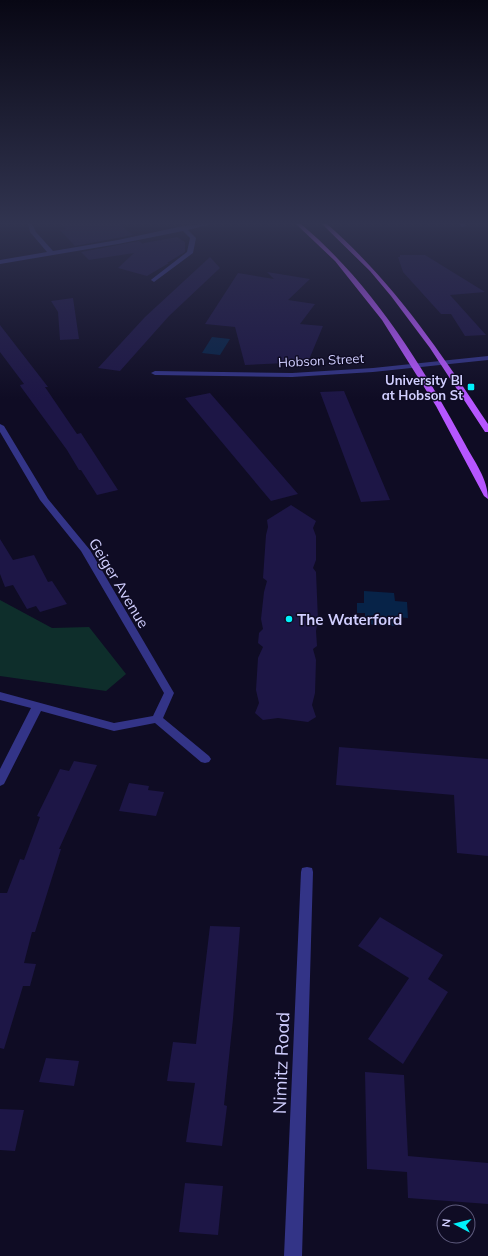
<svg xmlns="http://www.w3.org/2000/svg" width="488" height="1256" font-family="Mulish,sans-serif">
  <rect width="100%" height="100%" fill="#0f0c24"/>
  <!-- green -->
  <path fill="#0e2e2b" d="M 0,600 L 52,628 L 89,627 L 126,674 L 106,691 L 0,676 Z"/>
  <!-- water -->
  <path fill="#072348" d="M 212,337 L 230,339 L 220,355 L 202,353 Z
    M 364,591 L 394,593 L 395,601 L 407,602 L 408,618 L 395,617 L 395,626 L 365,624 L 365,613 L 357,613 L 357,603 L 364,603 Z"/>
  <!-- building -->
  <path fill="#1d1646" d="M 61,224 L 120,224 L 133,235 L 75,246 L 60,230 L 66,229 Z
    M 177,237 L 185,242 L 185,252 L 167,263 L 169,263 L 147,276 L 118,268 L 134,253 L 89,260 L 81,252 L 139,241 L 143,244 L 144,243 Z
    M 400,255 L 425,255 L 485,292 L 450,295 L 486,335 L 465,336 L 451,314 L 441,314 L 403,272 L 398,257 L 400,257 Z
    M 210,257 L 220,268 L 169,316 L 120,371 L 98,368 L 145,317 Z
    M 267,272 L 310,279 L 288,300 L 315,304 L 300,324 L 323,326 L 308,362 L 245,365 L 235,327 L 205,324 L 238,273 L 274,279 Z
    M 73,298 L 79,339 L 60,340 L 58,312 L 51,301 Z
    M 0,325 L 48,387 L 45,387 L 77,434 L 81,433 L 118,490 L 97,495 L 81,470 L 79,470 L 67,450 L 21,387 L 20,385 L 24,384 L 0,352 Z
    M 344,391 L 390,500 L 361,502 L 320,392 Z
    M 210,393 L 298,494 L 271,501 L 185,398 Z
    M 291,505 L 316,521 L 313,528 L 316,536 L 316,560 L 313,568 L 316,572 L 318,620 L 316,631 L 317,646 L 313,649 L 316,660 L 315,693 L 312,705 L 316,717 L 308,722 L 278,718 L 263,720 L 255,713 L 259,703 L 256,690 L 258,658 L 263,647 L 258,643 L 259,633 L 263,629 L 261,619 L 264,592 L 267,581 L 263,578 L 266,535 L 268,527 L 267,520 Z
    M 0,539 L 13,560 L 34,555 L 48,582 L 52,581 L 67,604 L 40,612 L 36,606 L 27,609 L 13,585 L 5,587 L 0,574 Z
    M 339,747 L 488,759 L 488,856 L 457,853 L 454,795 L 336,785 Z
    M 74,761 L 97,765 L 59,849 L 61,849 L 35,932 L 32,932 L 24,963 L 36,964 L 30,986 L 23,986 L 4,1049 L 0,1048 L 0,893 L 7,893 L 20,859 L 24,860 L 40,817 L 37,816 L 60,769 L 69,771 Z
    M 129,783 L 149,786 L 148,790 L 164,792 L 156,816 L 119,811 Z
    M 380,917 L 443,955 L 428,979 L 448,992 L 403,1064 L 368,1039 L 409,978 L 358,946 Z
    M 210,926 L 240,927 L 233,1019 L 224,1105 L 227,1106 L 222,1146 L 186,1142 L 195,1083 L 167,1081 L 173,1042 L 196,1044 Z
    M 46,1058 L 79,1061 L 74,1086 L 39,1082 Z
    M 365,1072 L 404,1075 L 408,1156 L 488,1163 L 488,1204 L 408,1198 L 407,1172 L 367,1169 Z
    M 0,1109 L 24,1110 L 15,1151 L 0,1150 Z
    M 185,1183 L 223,1186 L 218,1235 L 179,1232 Z"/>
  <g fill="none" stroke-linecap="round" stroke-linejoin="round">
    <!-- minor -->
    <path fill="#333487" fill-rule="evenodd" d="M 28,224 L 32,224 L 36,232 L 53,251 L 118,240 L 183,226 L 211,224 L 188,230 L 196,238 L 193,253 L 154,282 L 151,280 L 152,279 L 187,252 L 190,238 L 183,231 L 118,244 L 0,264 L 0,260 L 47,252 L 30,232 Z
      M 459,224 L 464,224 L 467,226 L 462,227 Z
      M 488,356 L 488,360 L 373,372 L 292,377 L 155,375 L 151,373 L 155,371 L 292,373 L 373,368 Z
      M 0,424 L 4,426 L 48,499 L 90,550 L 174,693 L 163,718 L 209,756 L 211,759 L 209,762 L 205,763 L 201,762 L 155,723 L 114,731 L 41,711 L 4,784 L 0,786 L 0,769 L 31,708 L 0,700 L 0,692 L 114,723 L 153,716 L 164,693 L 81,551 L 40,500 L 0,432 Z
      M 307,867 L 312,868 L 313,872 L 302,1256 L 284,1256 L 301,872 L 302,868 Z"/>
    <!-- major -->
    <path fill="#b656ff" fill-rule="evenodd" d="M 296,224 L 301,224 C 371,283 421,363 465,444 C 474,461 488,479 488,499 L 484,496 L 436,406 L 382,320 L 335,261 Z
      M 322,224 L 327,224 C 394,283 439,350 488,424 L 488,432 L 485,432 L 430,348 L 391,296 L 370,271 Z"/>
  </g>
  <!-- sky -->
  <linearGradient id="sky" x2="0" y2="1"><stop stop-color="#080714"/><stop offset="0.56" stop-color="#313450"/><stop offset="1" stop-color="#313450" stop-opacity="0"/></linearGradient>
  <rect width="488" height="399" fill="url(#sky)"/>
  <!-- markers -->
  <g fill="#00f0fa" stroke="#0f0c24" stroke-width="1.5">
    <rect x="467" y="383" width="8" height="8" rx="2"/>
    <circle cx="289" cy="619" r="4"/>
  </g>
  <g text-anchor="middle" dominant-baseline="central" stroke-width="3" stroke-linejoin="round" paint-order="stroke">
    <!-- far-street labels -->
    <g font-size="13" fill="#d1cfff" stroke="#0f0c24">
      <text transform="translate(321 360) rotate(-3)">Hobson Street</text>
    </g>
    <!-- far-poi labels -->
    <g font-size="13" font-weight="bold" fill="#d1cfff" stroke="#0f0c24" text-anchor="end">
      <text x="463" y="380">University Bl<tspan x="463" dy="15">at Hobson St</tspan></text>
    </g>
    <!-- street labels -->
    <g font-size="15" fill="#d1cfff" stroke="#0f0c24">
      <text transform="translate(119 583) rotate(59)">Geiger Avenue</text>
    </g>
    <!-- poi labels -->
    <g font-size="15" font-weight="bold" fill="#d1cfff" stroke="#0f0c24" text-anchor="start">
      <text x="297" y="619">The Waterford</text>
    </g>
    <!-- near-street labels -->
    <g font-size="18" fill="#d1cfff" stroke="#0f0c24">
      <text transform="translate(281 1063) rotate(-88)">Nimitz Road</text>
    </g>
  </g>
  <!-- north arrow -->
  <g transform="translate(456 1224) rotate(277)"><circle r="19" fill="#0f0c24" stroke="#5d5a7c"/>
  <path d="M0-3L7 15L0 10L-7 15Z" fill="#00f0fa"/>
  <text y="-6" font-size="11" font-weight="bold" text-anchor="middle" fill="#d1cfff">N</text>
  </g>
</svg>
